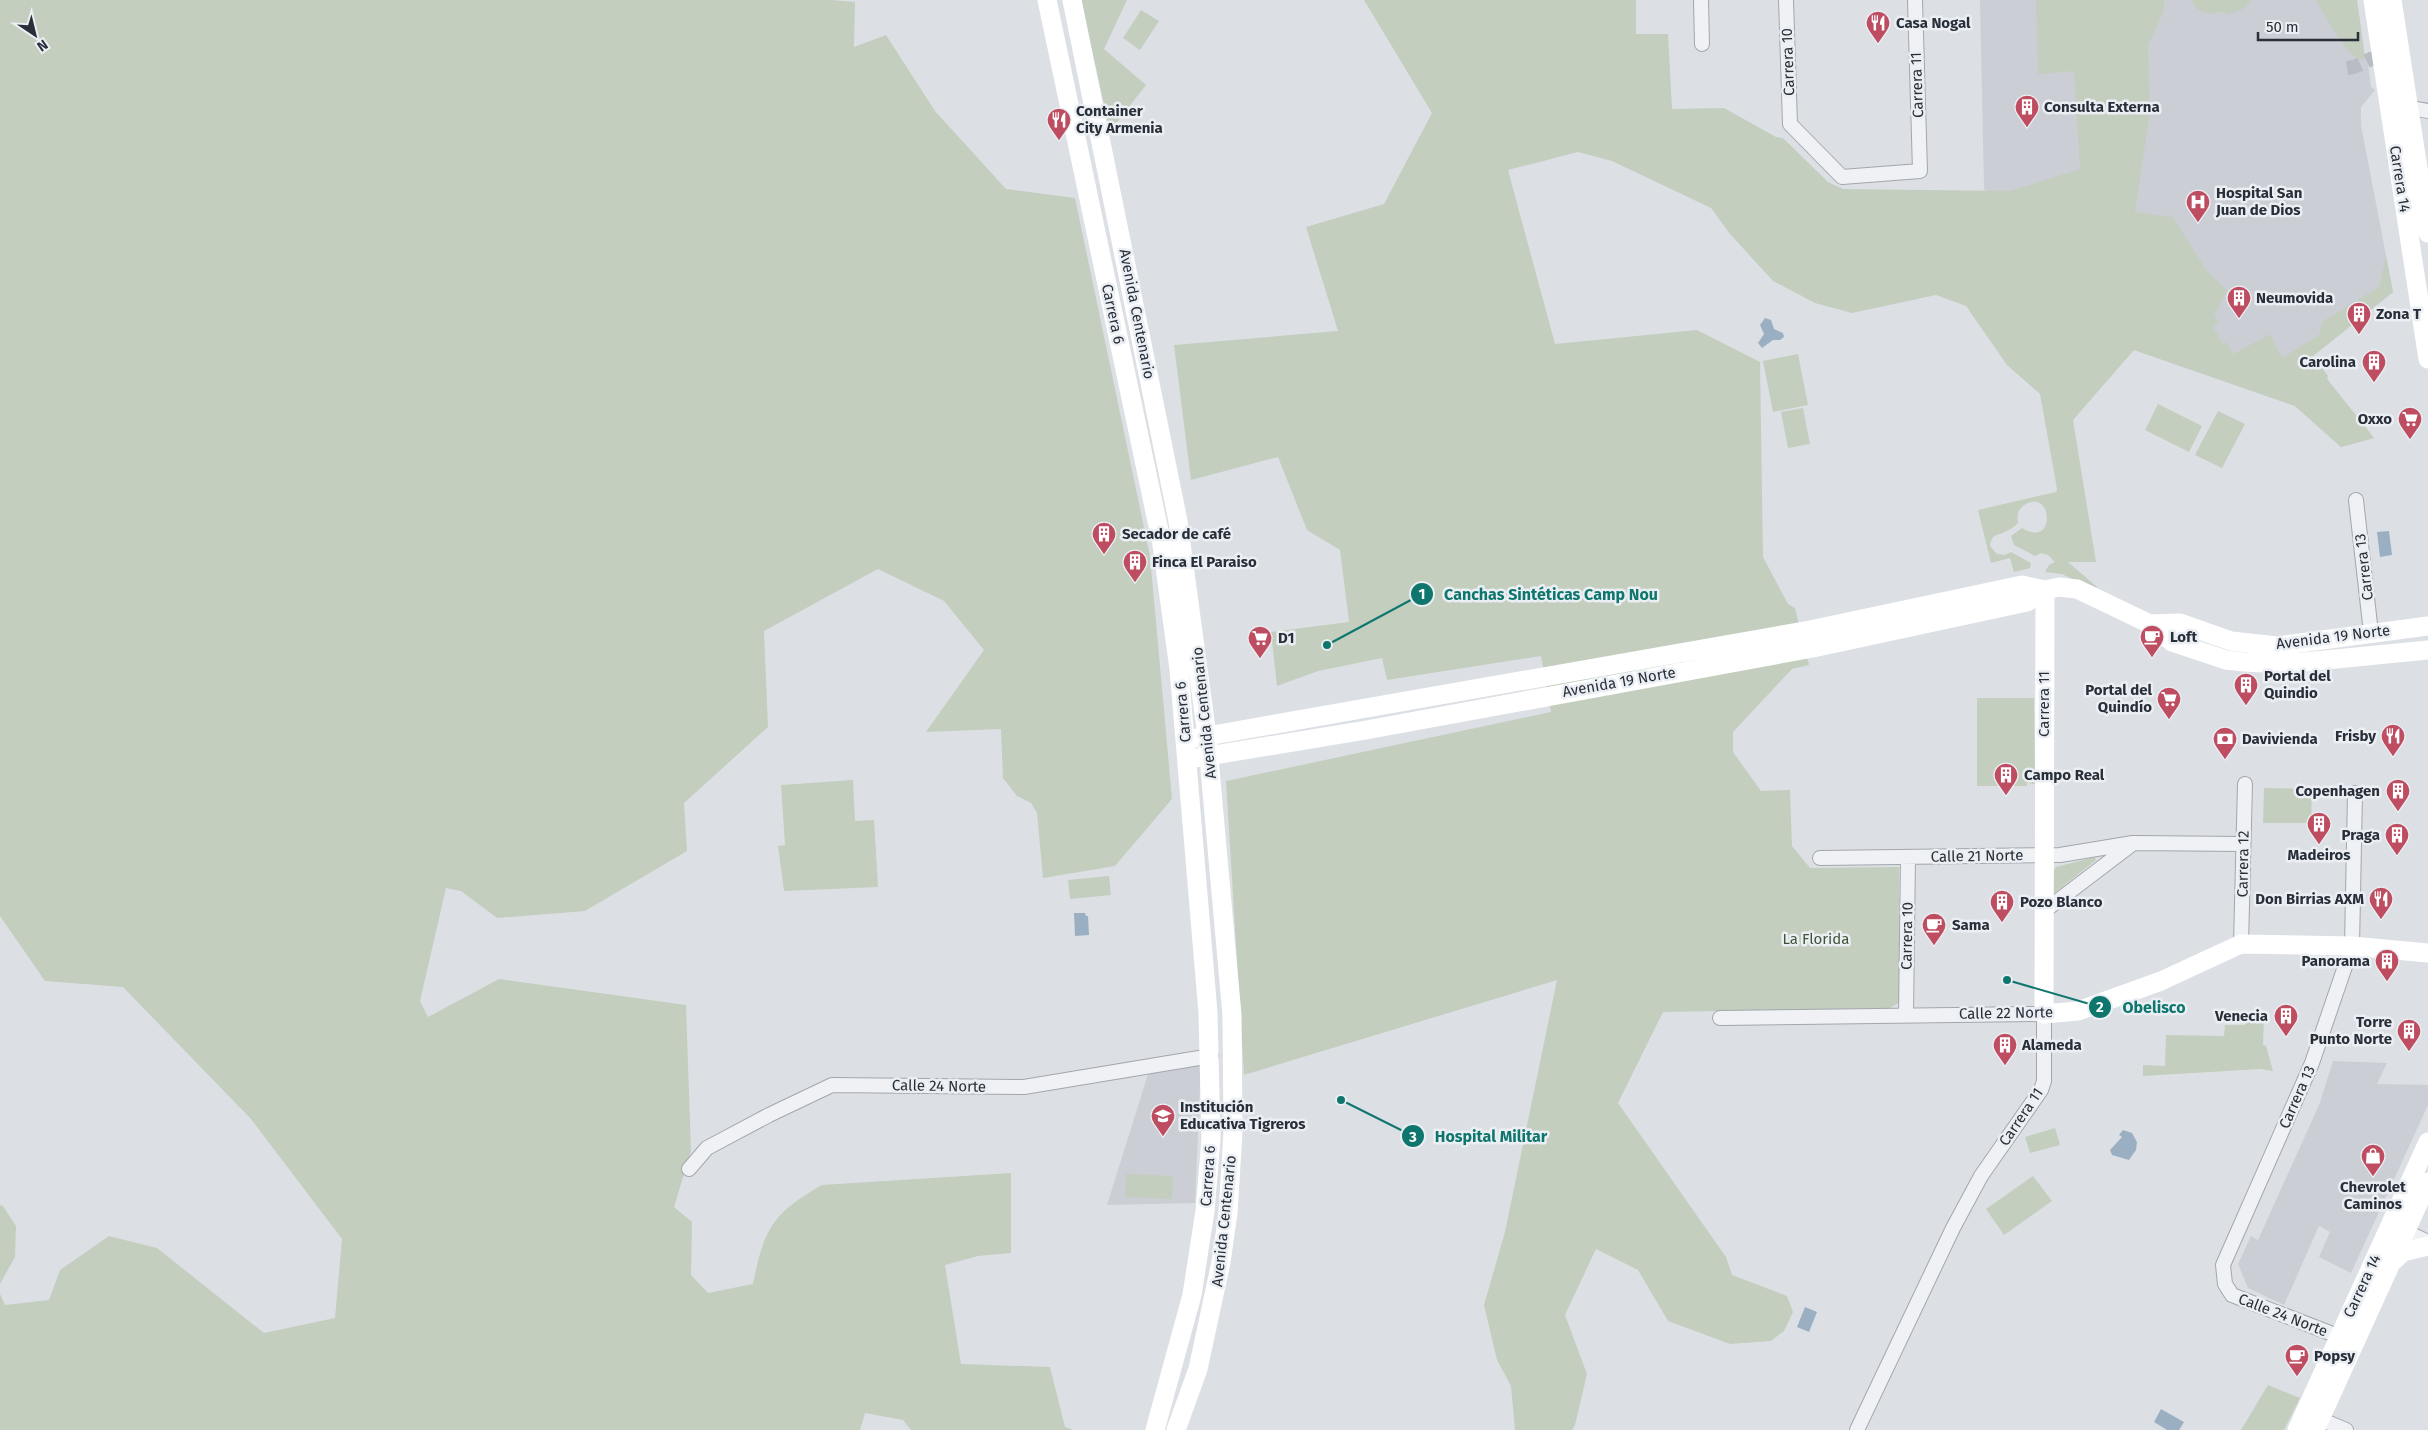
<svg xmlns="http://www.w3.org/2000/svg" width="2428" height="1430" font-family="'Fira Sans',sans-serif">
  <rect width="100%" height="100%" fill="#dce0e5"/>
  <!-- built -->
  <path fill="#cbcfd5" d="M 1980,0 L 2357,0 L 2365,57 L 2367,57 L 2371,87 L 2375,90 L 2361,107 L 2361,125 L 2393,292 L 2313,356 L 2328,376 L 2327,379 L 2374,438 L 2341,447 L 2295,406 L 2134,350 L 2003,215 L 1984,189 Z
    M 2333,1061 L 2387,1063 L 2377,1084 L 2428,1085 L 2428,1105 L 2351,1273 L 2319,1257 L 2330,1232 L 2319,1226 L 2284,1305 L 2248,1288 L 2238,1264 L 2251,1236 L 2258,1240 L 2319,1105 Z
    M 1201,1065 L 1195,1203 L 1107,1205 L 1149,1071 Z"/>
  <!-- green -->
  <path fill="#c3cebe" d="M 0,0 L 831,0 L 855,2 L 854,47 L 886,35 L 935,111 L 1006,189 L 1075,198 L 1150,556 L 1172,799 L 1115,866 L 1043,878 L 1037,813 L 1031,803 L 1017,796 L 1003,778 L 1001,729 L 926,732 L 984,650 L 944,601 L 878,569 L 764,631 L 768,727 L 684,803 L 687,851 L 585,911 L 497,918 L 461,891 L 446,888 L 420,1001 L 428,1017 L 499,979 L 686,1005 L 691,1151 L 674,1207 L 692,1222 L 691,1275 L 708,1293 L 753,1284 C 764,1228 773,1213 822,1185 L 1011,1173 L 1011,1253 L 978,1256 L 945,1265 L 961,1364 L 1050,1367 L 1065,1427 L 1073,1430 L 911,1430 L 903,1420 L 865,1413 L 860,1430 L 0,1430 L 0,1294 L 5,1305 L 49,1300 L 60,1270 L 109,1236 L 157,1248 L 264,1333 L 335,1318 L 342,1239 L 251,1119 L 123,987 L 45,981 L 0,916 Z
    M 1081,0 L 1127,0 L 1104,49 L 1146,85 L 1110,131 Z
    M 1364,0 L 1636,0 L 1636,34 L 1668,34 L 1672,109 L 1724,108 L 1776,137 L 1783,138 L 1828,182 L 1843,189 L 2010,191 L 2080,169 L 2074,71 L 2038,74 L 2036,0 L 2165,0 L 2163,12 L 2148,46 L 2150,111 L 2135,212 L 2173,217 L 2206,270 L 2227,290 L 2214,315 L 2219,323 L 2213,327 L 2223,344 L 2226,342 L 2233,354 L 2270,334 L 2282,358 L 2319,335 L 2323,321 L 2379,287 L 2386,256 L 2393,292 L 2313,356 L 2328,376 L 2327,379 L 2374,438 L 2341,447 L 2295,406 L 2134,350 L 2073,420 L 2096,562 L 2068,562 L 2097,587 L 2096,591 L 2062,574 L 2045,572 L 2049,565 L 2055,562 L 2048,555 L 2041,553 L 2035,556 L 2014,545 L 2011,536 L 2022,528 C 2058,550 2052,484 2023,506 C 2017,511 2017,516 2018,523 C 2015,526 2011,529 2007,531 C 1997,536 1992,533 1990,546 L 1997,554 L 2005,555 L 2011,552 L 2031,563 L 2030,568 L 2014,572 L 2010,558 L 1991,563 L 1978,510 L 2056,492 L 2057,489 L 2040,394 L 2007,365 L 1966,306 L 1936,295 L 1852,313 L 1815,303 L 1773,281 L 1730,234 L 1711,208 L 1612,161 L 1578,152 L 1508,170 L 1555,344 L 1697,330 L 1760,362 L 1763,557 L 1788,604 L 1795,608 L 1809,665 L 1792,669 L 1733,732 L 1733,752 L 1761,791 L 1790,790 L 1792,846 L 1810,868 L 1899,867 L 1899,1003 L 1890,1008 L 1663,1012 L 1618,1103 L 1726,1257 L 1732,1275 L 1787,1296 L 1793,1312 L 1784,1331 L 1771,1341 L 1730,1344 L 1668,1321 L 1638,1270 L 1596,1249 L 1565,1315 L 1587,1374 L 1575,1425 L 1572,1430 L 1515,1430 L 1511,1386 L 1497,1360 L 1484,1305 L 1505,1232 L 1557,980 L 1244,1075 L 1226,781 L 1551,712 L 1541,656 L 1387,680 L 1382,658 L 1318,671 L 1277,686 L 1271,632 L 1349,622 L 1340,550 L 1307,530 L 1278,457 L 1191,480 L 1174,345 L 1338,331 L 1306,227 L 1384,204 L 1432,113 Z
    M 2192,0 L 2252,0 L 2245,8 L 2226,15 L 2225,12 C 2211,13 2196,17 2192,0 Z
    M 2316,0 L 2357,0 L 2365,58 L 2359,60 C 2340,46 2328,20 2316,0 Z
    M 1141,10 L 1159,21 L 1140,50 L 1123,38 Z
    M 1798,354 L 1808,405 L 1773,412 L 1763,361 Z
    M 2158,404 L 2202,426 L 2189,452 L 2145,430 Z
    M 1803,408 L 1810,444 L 1788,448 L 1781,412 Z
    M 2218,411 L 2245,424 L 2222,468 L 2195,455 Z
    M 1977,698 L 2034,698 L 2035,784 L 2027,783 L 2027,786 L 1977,786 Z
    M 853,780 L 855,821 L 874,820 L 878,887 L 784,891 L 778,846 L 785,845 L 781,785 Z
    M 2264,788 L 2312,789 L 2311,823 L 2263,823 Z
    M 2095,857 L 2096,860 L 2053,894 L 2053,872 L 2056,867 Z
    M 1109,876 L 1111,895 L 1070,899 L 1068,880 Z
    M 2246,1016 L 2264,1016 L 2263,1045 L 2266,1046 L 2273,1071 L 2260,1069 L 2143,1076 L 2143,1065 L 2165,1066 L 2166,1035 L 2224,1036 L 2225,1025 L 2245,1025 Z
    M 2055,1128 L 2060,1145 L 2030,1153 L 2025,1137 Z
    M 1126,1174 L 1173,1176 L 1172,1199 L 1125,1197 Z
    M 2033,1176 L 2052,1201 L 2004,1235 L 1986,1209 Z
    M 0,1205 L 3,1206 L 16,1226 L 15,1257 L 0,1284 Z
    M 2268,1385 L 2300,1398 L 2284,1430 L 2241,1430 Z"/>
  <!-- water -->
  <path fill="#9bafc2" d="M 1765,318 L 1771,320 L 1774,329 L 1783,333 L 1784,337 L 1780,340 L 1773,340 L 1762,348 L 1758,343 L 1764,334 L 1760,325 Z
    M 2389,531 L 2392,555 L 2380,557 L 2377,532 Z
    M 1074,913 L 1085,913 L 1086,916 L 1088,916 L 1089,935 L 1075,936 Z
    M 2123,1130 L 2132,1133 L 2137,1142 L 2136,1150 L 2129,1160 L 2112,1155 L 2110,1150 L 2122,1137 L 2119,1135 Z
    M 1805,1307 L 1817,1312 L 1809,1332 L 1797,1327 Z
    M 2161,1409 L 2184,1422 L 2179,1430 L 2167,1430 L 2154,1422 Z"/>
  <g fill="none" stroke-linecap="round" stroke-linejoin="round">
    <!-- street-tunnel -->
    <path stroke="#b8bdc3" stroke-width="14" stroke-dasharray="14 7" stroke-linecap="butt" d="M 2347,68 L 2354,67 L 2388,51"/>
    <defs>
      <path id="street" d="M 1701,0 L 1702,44
        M 1786,0 L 1790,124 L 1842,177 L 1920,171 L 1915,0
        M 2406,107 L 2428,111
        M 2356,500 L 2371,633
        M 1820,858 L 2060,855 L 2133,843 L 2243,844
        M 2043,912 L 2131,845
        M 2241,944 L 2245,784
        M 1906,1014 L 1908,857
        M 1720,1018 L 2044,1014 L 2044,1081 L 2041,1090 L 1981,1176 L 1953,1228 L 1857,1430
        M 689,1169 L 707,1148 L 769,1115 L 832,1085 L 1024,1087 L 1211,1056
        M 2405,1231 L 2428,1242
        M 2348,1340 L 2232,1295 L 2225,1284 L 2223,1265 L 2312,1063 L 2352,946 L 2355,793
        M 2320,1419 L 2346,1430"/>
    </defs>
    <!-- street casing -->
    <use href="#street" stroke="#a2a7ae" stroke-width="16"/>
    <!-- street -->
    <use href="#street" stroke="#eff1f4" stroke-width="14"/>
    <!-- secondary -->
    <path stroke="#fff" stroke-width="19" d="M 1047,0 L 1162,545 L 1179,669 L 1208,1013 L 1211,1139 L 1205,1211 L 1192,1295 L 1155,1430
      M 1072,0 L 1178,521 L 1207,736 L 1232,1015 L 1233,1132 L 1228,1213 L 1221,1262 L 1198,1369 L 1176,1430
      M 2373,0 L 2428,359
      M 2392,0 L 2428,233
      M 2045,590 L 2044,1014 L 2078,1011 L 2161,981 L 2241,944 L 2352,946 L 2428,953
      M 2150,624 L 2180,623 L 2231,641 L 2277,646 L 2428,626
      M 1196,738 L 1810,630 L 2022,585 L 2045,590
      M 1196,758 L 1366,730 L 1813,648 L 2027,602 L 2045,590 L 2059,587 L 2077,589 L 2150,624 L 2172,642 L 2226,660 L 2244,662 L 2285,664 L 2428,650
      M 2391,1263 L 2403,1252 L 2428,1246
      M 2297,1430 L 2428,1142
      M 2315,1430 L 2428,1182"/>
  </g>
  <!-- icons -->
  <defs>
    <symbol id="restaurant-pin" viewBox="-11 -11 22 30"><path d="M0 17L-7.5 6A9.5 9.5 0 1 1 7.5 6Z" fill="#bf4d61" stroke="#ebeff3"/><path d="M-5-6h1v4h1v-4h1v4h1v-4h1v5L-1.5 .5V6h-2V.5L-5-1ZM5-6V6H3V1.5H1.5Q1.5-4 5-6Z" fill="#fff"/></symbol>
    <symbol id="building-pin" viewBox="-11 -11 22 30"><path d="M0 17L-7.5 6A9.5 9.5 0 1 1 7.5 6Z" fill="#bf4d61" stroke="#ebeff3"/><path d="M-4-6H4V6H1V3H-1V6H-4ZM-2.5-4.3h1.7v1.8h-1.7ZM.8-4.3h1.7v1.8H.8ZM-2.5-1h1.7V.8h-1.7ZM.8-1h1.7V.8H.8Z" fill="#fff"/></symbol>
    <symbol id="hospital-pin" viewBox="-11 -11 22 30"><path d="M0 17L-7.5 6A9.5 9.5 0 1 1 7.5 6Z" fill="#bf4d61" stroke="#ebeff3"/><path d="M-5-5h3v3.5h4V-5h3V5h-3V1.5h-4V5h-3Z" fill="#fff"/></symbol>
    <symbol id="supermarket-pin" viewBox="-11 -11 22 30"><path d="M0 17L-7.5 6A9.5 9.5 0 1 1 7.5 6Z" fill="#bf4d61" stroke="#ebeff3"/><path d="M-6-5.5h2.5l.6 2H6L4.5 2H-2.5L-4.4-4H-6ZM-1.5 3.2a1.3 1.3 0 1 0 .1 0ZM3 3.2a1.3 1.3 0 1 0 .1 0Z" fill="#fff"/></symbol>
    <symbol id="cafe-pin" viewBox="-11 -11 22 30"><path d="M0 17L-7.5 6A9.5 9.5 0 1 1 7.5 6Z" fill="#bf4d61" stroke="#ebeff3"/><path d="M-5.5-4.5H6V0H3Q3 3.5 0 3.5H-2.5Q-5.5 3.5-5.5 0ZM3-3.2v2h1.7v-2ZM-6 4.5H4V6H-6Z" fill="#fff"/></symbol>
    <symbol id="bank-pin" viewBox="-11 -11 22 30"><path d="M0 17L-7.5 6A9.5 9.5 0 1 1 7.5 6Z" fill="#bf4d61" stroke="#ebeff3"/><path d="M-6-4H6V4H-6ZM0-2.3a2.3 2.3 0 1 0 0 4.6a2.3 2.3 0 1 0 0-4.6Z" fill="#fff"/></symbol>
    <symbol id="school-pin" viewBox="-11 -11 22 30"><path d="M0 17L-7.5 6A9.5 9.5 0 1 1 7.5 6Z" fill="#bf4d61" stroke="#ebeff3"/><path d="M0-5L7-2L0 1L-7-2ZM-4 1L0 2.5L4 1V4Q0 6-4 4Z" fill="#fff"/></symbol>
    <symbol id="shop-pin" viewBox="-11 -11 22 30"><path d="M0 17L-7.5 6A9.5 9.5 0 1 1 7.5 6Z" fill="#bf4d61" stroke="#ebeff3"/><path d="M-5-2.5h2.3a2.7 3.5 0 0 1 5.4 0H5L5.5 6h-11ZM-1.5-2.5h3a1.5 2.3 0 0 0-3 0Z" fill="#fff"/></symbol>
  </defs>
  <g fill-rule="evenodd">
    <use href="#restaurant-pin" x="1864" y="9" width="28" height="38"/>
    <use href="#building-pin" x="2013" y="93" width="28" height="38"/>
    <use href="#restaurant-pin" x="1045" y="106" width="28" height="38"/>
    <use href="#hospital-pin" x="2184" y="188" width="28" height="38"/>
    <use href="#building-pin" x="2225" y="284" width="28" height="38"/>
    <use href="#building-pin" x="2345" y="300" width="28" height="38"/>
    <use href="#building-pin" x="2360" y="348" width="28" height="38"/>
    <use href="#supermarket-pin" x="2396" y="405" width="28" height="38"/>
    <use href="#building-pin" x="1090" y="520" width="28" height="38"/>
    <use href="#building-pin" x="1121" y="548" width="28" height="38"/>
    <use href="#cafe-pin" x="2138" y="623" width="28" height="38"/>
    <use href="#supermarket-pin" x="1246" y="624" width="28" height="38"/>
    <use href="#building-pin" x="2232" y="671" width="28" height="38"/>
    <use href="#supermarket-pin" x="2155" y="685" width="28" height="38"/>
    <use href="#restaurant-pin" x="2379" y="722" width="28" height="38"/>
    <use href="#bank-pin" x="2211" y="725" width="28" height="38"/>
    <use href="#building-pin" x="1992" y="761" width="28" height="38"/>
    <use href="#building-pin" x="2384" y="777" width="28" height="38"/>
    <use href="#building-pin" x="2305" y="810" width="28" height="38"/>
    <use href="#building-pin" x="2383" y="821" width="28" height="38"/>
    <use href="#restaurant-pin" x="2367" y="885" width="28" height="38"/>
    <use href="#building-pin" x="1988" y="888" width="28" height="38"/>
    <use href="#cafe-pin" x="1920" y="911" width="28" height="38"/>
    <use href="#building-pin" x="2373" y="947" width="28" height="38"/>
    <use href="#building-pin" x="2272" y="1002" width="28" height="38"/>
    <use href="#building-pin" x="2395" y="1017" width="28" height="38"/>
    <use href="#building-pin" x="1991" y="1031" width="28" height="38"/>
    <use href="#school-pin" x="1149" y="1102" width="28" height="38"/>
    <use href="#shop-pin" x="2359" y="1142" width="28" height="38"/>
    <use href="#cafe-pin" x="2283" y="1342" width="28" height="38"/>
  </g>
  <g text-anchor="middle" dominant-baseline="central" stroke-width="5" stroke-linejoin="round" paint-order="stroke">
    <!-- poi labels -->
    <g font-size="15" font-weight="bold" fill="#282f39" stroke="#ebeff3" text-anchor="start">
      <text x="1896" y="23">Casa Nogal</text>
      <text x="2044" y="107">Consulta Externa</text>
      <text x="1076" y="111">Container<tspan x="1076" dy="17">City Armenia</tspan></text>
      <text x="2216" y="193">Hospital San<tspan x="2216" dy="17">Juan de Dios</tspan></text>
      <text x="2256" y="298">Neumovida</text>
      <text x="2376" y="314">Zona T</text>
      <text x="2356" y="362" text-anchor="end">Carolina</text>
      <text x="2392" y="419" text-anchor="end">Oxxo</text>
      <text x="1122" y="534">Secador de café</text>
      <text x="1152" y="562">Finca El Paraiso</text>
      <text x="2170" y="637">Loft</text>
      <text x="1278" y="638">D1</text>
      <text x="2264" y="676">Portal del<tspan x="2264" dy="17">Quindio</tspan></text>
      <text x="2152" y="690" text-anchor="end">Portal del<tspan x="2152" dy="17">Quindío</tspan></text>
      <text x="2376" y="736" text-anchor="end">Frisby</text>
      <text x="2242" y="739">Davivienda</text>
      <text x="2024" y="775">Campo Real</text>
      <text x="2380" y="791" text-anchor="end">Copenhagen</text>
      <text x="2380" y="835" text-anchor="end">Praga</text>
      <text x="2319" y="855" text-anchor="middle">Madeiros</text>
      <text x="2364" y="899" text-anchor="end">Don Birrias AXM</text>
      <text x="2020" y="902">Pozo Blanco</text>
      <text x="1952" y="925">Sama</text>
      <text x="2370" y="961" text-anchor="end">Panorama</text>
      <text x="2268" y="1016" text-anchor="end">Venecia</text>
      <text x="2392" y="1022" text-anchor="end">Torre<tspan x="2392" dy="17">Punto Norte</tspan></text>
      <text x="2022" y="1045">Alameda</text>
      <text x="1180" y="1107">Institución<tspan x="1180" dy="17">Educativa Tigreros</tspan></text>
      <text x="2373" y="1187" text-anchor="middle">Chevrolet<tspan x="2373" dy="17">Caminos</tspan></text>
      <text x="2314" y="1356">Popsy</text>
    </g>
    <!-- street labels -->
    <g font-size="15" fill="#282f39" stroke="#ebeff3">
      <text transform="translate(1788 62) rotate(-92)">Carrera 10</text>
      <text transform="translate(1917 85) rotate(-92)">Carrera 11</text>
      <text transform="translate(2400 179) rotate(81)">Carrera 14</text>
      <text transform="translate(1113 314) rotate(78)">Carrera 6</text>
      <text transform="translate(1137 314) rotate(79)">Avenida Centenario</text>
      <text transform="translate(2364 567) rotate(-97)">Carrera 13</text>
      <text transform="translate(2333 637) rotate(-7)">Avenida 19 Norte</text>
      <text transform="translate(1619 682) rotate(-10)">Avenida 19 Norte</text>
      <text transform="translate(2044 704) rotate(-90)">Carrera 11</text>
      <text transform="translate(1183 712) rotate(-95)">Carrera 6</text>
      <text transform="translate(1204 713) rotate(-96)">Avenida Centenario</text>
      <text transform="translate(1977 856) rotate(-1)">Calle 21 Norte</text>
      <text transform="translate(2243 864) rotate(-89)">Carrera 12</text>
      <text transform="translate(1907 936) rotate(-89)">Carrera 10</text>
      <text transform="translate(2006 1013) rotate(-1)">Calle 22 Norte</text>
      <text transform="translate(939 1086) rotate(1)">Calle 24 Norte</text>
      <text transform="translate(2297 1097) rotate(-66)">Carrera 13</text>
      <text transform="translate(2021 1117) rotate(-56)">Carrera 11</text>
      <text transform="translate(1208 1176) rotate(-86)">Carrera 6</text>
      <text transform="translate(1224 1221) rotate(-84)">Avenida Centenario</text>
      <text transform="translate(2362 1286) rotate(-65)">Carrera 14</text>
      <text transform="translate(2283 1315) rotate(21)">Calle 24 Norte</text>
    </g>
    <!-- park labels -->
    <g font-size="15" fill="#3d5437" stroke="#ebeff3">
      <text x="1816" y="939">La Florida</text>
    </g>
  </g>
  <!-- callouts -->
  <path fill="none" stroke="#0f766e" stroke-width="2" d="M1327 645L1422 594M2007 980L2100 1007M1341 1100L1413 1136"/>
  <g fill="#0f766e" stroke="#ebeff3" stroke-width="2">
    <circle cx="1327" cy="645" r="5"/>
    <circle cx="2007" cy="980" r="5"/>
    <circle cx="1341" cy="1100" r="5"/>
    <circle cx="1422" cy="594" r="12"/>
    <circle cx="2100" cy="1007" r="12"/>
    <circle cx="1413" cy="1136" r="12"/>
  </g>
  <g font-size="15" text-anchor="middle" font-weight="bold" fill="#fff">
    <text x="1422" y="599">1</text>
    <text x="2100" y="1012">2</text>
    <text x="1413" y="1142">3</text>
  </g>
  <g font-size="16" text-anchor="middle" font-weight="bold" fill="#0f766e" stroke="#ebeff3" stroke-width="5" stroke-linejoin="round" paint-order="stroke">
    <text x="1551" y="600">Canchas Sintéticas Camp Nou</text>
    <text x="2154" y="1013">Obelisco</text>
    <text x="1491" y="1142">Hospital Militar</text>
  </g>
  <!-- north arrow -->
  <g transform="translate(35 35) rotate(145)" stroke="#ebeff3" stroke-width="4" paint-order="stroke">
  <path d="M0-4L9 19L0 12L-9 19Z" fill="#282f39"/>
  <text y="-8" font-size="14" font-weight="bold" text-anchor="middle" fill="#282f39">N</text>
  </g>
  <!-- scale -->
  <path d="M2258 32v8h100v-8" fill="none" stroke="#282f39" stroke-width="2.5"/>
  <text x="2266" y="32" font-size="15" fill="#282f39" stroke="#ebeff3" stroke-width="4" paint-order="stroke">50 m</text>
</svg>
